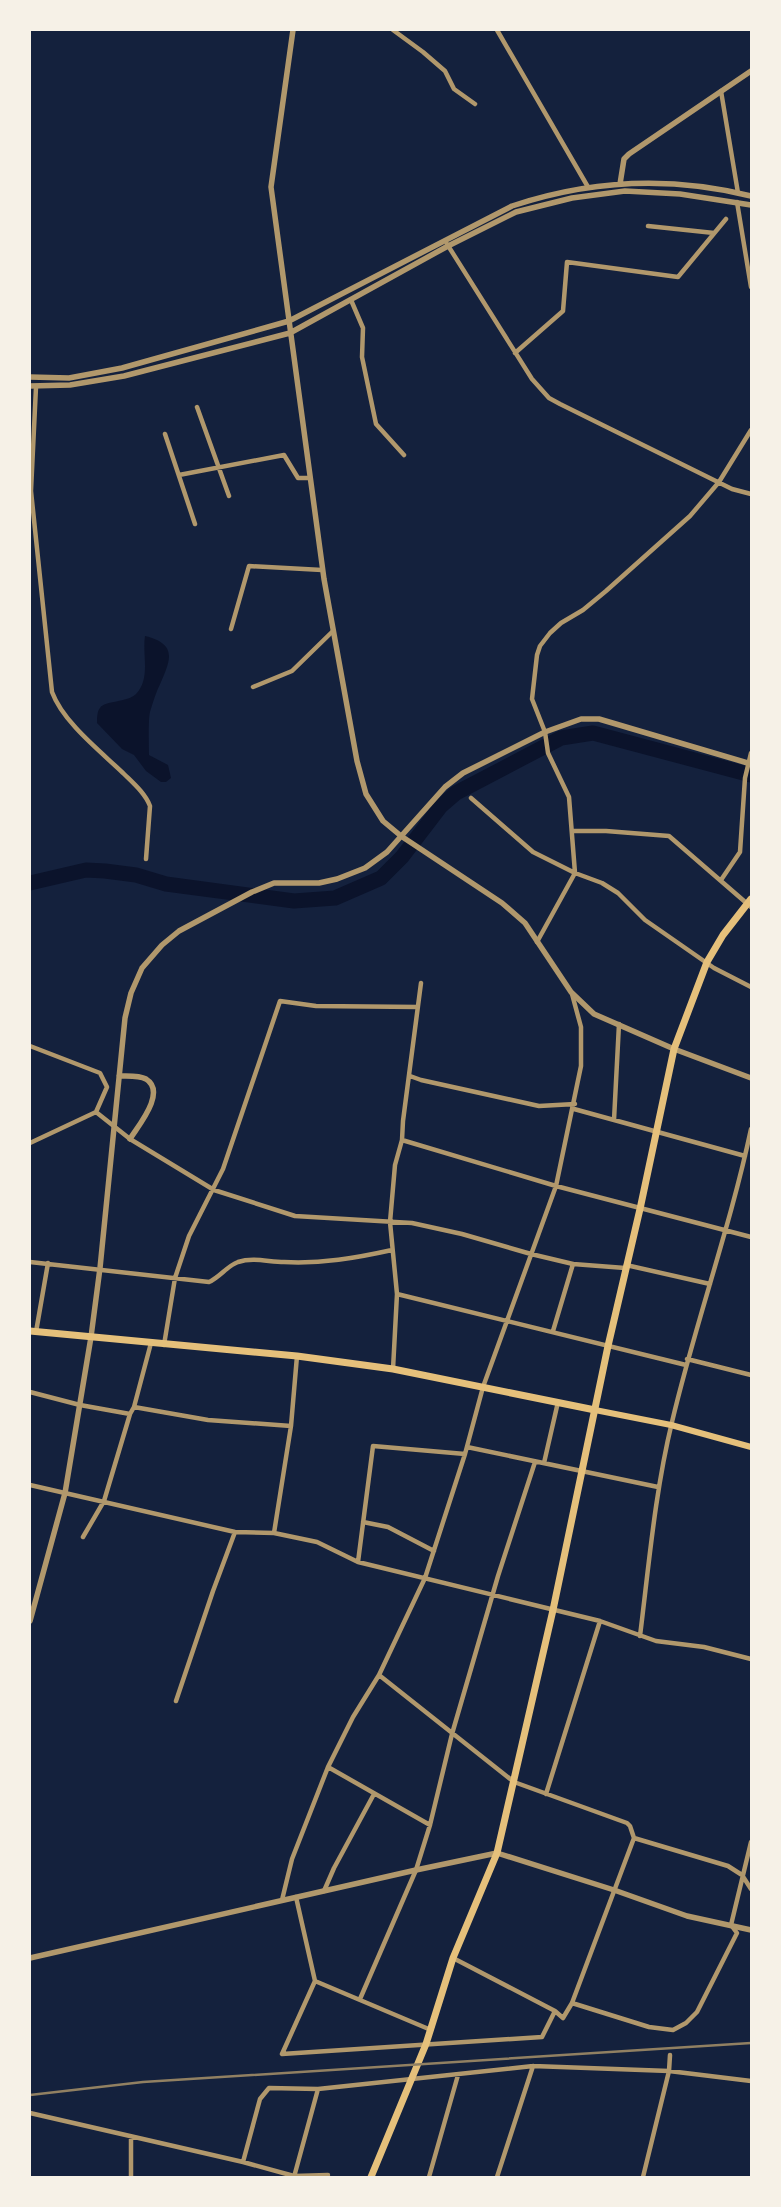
<svg xmlns="http://www.w3.org/2000/svg" width="781" height="2207" font-family="'Noto Sans',sans-serif">
  <rect width="100%" height="100%" fill="#14213d"/>
  <!-- water -->
  <path fill="#0b132b" d="M 145,636 C 177,644 171,659 161,682 C 156,692 153,702 150,712 C 148,720 149,745 149,755 L 168,765 L 171,778 L 166,782 L 161,782 L 146,771 L 134,755 L 122,749 L 97,723 C 97,719 97,711 100,708 C 105,700 127,703 136,694 C 151,678 142,655 145,636 Z"/>
  <g fill="none" stroke-linecap="round" stroke-linejoin="round">
    <!-- river -->
    <path stroke="#0b132b" stroke-width="15" d="M 30,883 L 86,870 L 105,871 L 136,875 L 166,884 L 294,901 L 335,898 L 381,878 L 402,857 L 441,806 L 456,793 L 561,738 L 593,733 L 751,775"/>
    <!-- minor -->
    <path stroke="#b1986c" stroke-width="4.5" d="M 393,30 L 423,52 L 445,71 L 454,89 L 475,104
      M 497,30 L 588,187
      M 721,91 L 738,193
      M 737,202 L 751,287
      M 648,226 L 714,233
      M 447,244 L 532,379 L 549,398 L 560,404 L 732,489 L 751,494
      M 351,300 L 363,328 L 362,357 L 376,424 L 404,455
      M 515,353 L 563,311 L 567,262 L 678,277 L 726,219
      M 36,387 L 31,491 L 52,692 C 63,722 100,751 123,773 C 133,783 145,793 150,806 L 146,859
      M 197,407 L 229,496
      M 165,434 L 195,524
      M 179,475 L 284,455 L 298,478 L 310,478
      M 231,629 L 249,566 L 322,570
      M 253,687 L 292,671 L 333,631
      M 471,798 L 533,852 L 575,873 L 602,883 L 618,893 L 645,920 L 714,968 L 751,987
      M 573,831 L 606,831 L 669,836 L 751,907
      M 721,880 L 740,852 L 745,778 L 751,753
      M 537,942 L 575,873 L 569,797 L 548,753 L 545,732 L 532,699 L 537,655 L 540,646 L 550,633 L 561,623 L 583,610 L 606,591 L 690,516 L 719,482 L 751,430
      M 30,1046 L 100,1073 L 107,1087 L 96,1112 L 30,1143
      M 410,1076 L 421,1080 L 539,1106 L 575,1104
      M 574,1109 L 745,1156
      M 96,1112 L 130,1139 L 214,1190 L 295,1216 L 412,1223 L 462,1234 L 531,1254 L 573,1264 L 625,1268
      M 614,1120 L 619,1024
      M 402,1140 L 556,1186 L 751,1237
      M 30,1262 L 209,1282 C 220,1277 227,1266 238,1262 C 253,1257 269,1262 284,1262 C 321,1264 356,1258 392,1250
      M 626,1265 L 710,1284
      M 397,1294 L 686,1365
      M 553,1331 L 573,1264
      M 36,1332 L 48,1263
      M 164,1345 L 175,1278 L 189,1236 L 223,1169 L 280,1001 L 316,1006 L 418,1007
      M 687,1359 L 751,1375
      M 393,1369 L 397,1294 L 390,1222 L 395,1165 L 402,1140 L 403,1121 L 421,983
      M 30,1392 L 80,1405 L 130,1414
      M 134,1407 L 208,1420 L 291,1426
      M 467,1447 L 658,1487
      M 544,1463 L 558,1402
      M 30,1485 L 235,1532 L 274,1533 L 317,1542 L 358,1562 L 600,1621 L 656,1641 L 704,1647 L 751,1659
      M 363,1522 L 388,1527 L 434,1551
      M 274,1533 L 291,1426 L 297,1356
      M 83,1537 L 104,1501 L 130,1414 L 134,1407 L 151,1343
      M 358,1562 L 373,1446 L 465,1454
      M 640,1636 C 649,1564 655,1492 672,1422 C 695,1324 730,1228 751,1129
      M 176,1701 L 213,1591 L 235,1532
      M 328,1767 L 430,1825
      M 546,1794 L 600,1621
      M 634,1838 L 728,1866 L 742,1875 L 751,1889
      M 324,1891 L 334,1868 L 374,1794
      M 296,1897 L 315,1981 L 431,2030
      M 282,1900 L 292,1859 L 328,1767 L 353,1717 L 379,1675 L 425,1578 L 465,1454 L 483,1387 L 556,1186 L 581,1066 L 581,1027 L 572,994
      M 453,1958 L 555,2011
      M 315,1981 L 282,2054 L 542,2037 L 555,2011 L 563,2018 L 572,2003 L 634,1838 L 630,1826 L 627,1823 L 514,1782 L 379,1675
      M 360,1999 L 416,1870 L 430,1825 L 452,1734 L 498,1576 L 535,1462
      M 572,2003 L 649,2027 L 673,2030 L 686,2023 L 697,2012 L 737,1933 L 731,1925 L 751,1842
      M 30,2113 L 243,2162 L 294,2176 L 328,2175
      M 243,2162 L 260,2099 L 269,2088 L 318,2089 L 533,2066 L 669,2071 L 751,2081
      M 131,2177 L 131,2137
      M 294,2177 L 318,2089
      M 429,2177 L 458,2075
      M 497,2177 L 533,2066
      M 643,2177 L 669,2071 L 670,2055"/>
    <!-- tertiary -->
    <path stroke="#b1986c" stroke-width="5.5" d="M 293,30 L 271,187 L 324,579 L 357,761 L 366,794 L 383,821 L 401,836 L 502,903 L 525,923 L 571,992 L 594,1014 L 674,1049 L 751,1078
      M 620,184 L 624,159 L 629,154 L 751,71
      M 30,377 L 69,378 L 122,368 L 289,321 L 512,206 C 590,180 671,176 751,196
      M 30,386 L 70,385 L 124,376 L 290,333 L 448,246 L 516,212 L 572,198 L 625,191 L 680,194 L 751,205
      M 119,1076 C 127,1076 139,1075 146,1079 C 167,1092 138,1126 130,1139
      M 30,1621 L 65,1493 L 91,1337 L 100,1268 L 125,1018 L 131,993 L 142,968 L 162,945 L 179,931 L 252,892 L 274,883 L 319,883 L 337,879 L 365,868 L 387,852 L 445,787 L 463,773 L 545,732 L 581,719 L 599,719 L 751,764
      M 30,1958 L 416,1870 L 497,1853 L 614,1890 L 687,1916 L 751,1930"/>
    <!-- secondary -->
    <path stroke="#e5c07b" stroke-width="6" d="M 595,1410 L 671,1425 L 751,1447"/>
    <!-- primary -->
    <path stroke="#e5c07b" stroke-width="7" d="M 30,1331 L 297,1356 L 393,1369 L 595,1410
      M 371,2177 L 426,2044 L 453,1958 L 497,1853 L 553,1610 L 608,1346 L 640,1209 L 674,1049 L 707,962 L 723,935 L 751,899"/>
    <!-- rail -->
    <path stroke="#918062" stroke-width="2.5" d="M 30,2095 L 143,2082 L 751,2043"/>
  </g>
  <!-- border -->
  <rect width="781" height="2207" fill="none" stroke="#f6f1e7" stroke-width="62"/>
</svg>
